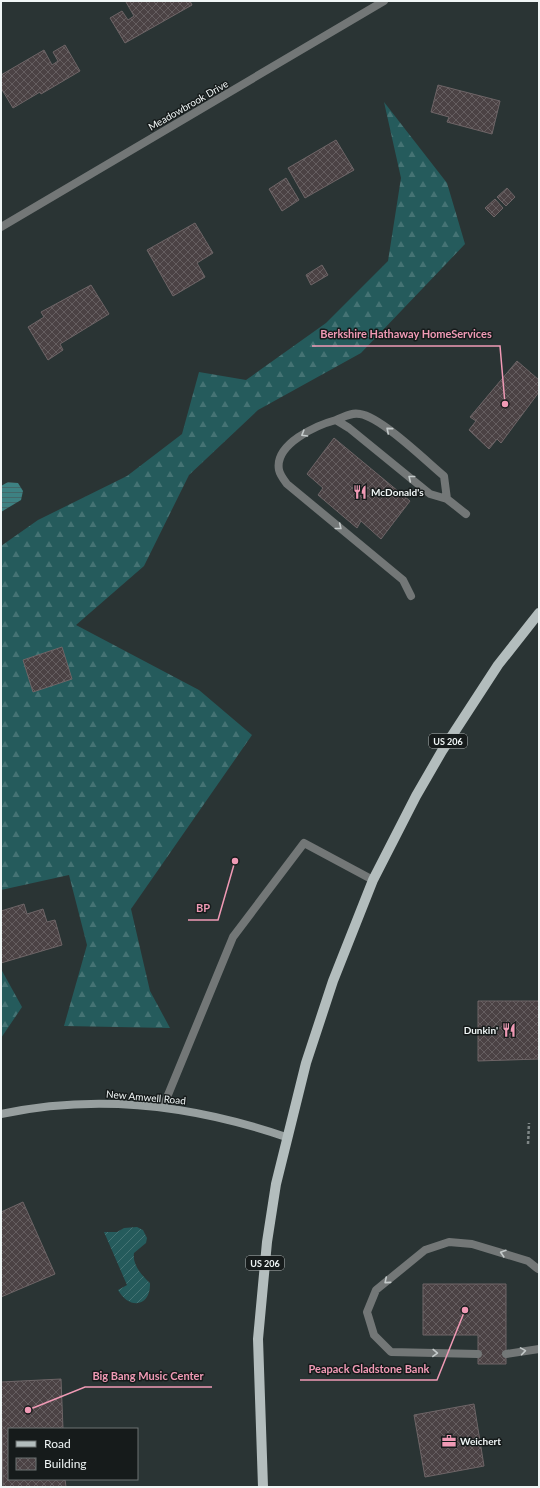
<svg xmlns="http://www.w3.org/2000/svg" width="540" height="1488" font-family="Lato,sans-serif">
  <defs>
    <pattern id="forest-firs" width="22" height="20" patternUnits="userSpaceOnUse"><rect width="22" height="20" fill="#255b5c"/><path d="M5 1l3.5 6h-7zM16 11l3.5 6h-7z" fill="#457374"/></pattern>
    <pattern id="garden-furrows" width="10" height="10" patternUnits="userSpaceOnUse"><rect width="10" height="10" fill="#255b5c"/><path d="M-1 1l2-2M0 10L10 0M9 11l2-2" fill="none" stroke="#457374"/></pattern>
    <pattern id="water-rules" width="6" height="5" patternUnits="userSpaceOnUse"><rect width="6" height="5" fill="#3d8182"/><path d="M0 2.5h6" fill="none" stroke="#426869"/></pattern>
    <pattern id="building-cross-hatch" width="8" height="8" patternUnits="userSpaceOnUse"><rect width="8" height="8" fill="#4b4244"/><path d="M0 0l8 8M0 8l8-8" fill="none" stroke="#655e60"/></pattern>
  </defs>
  <rect width="100%" height="100%" fill="#2a3434"/>
  <!-- forest -->
  <path fill="url(#forest-firs)" d="M 384,102 L 447,183 L 465,244 L 361,353 L 258,410 L 189,475 L 144,566 L 76,625 L 199,690 L 252,735 L 131,909 L 150,991 L 170,1028 L 64,1026 L 87,945 L 69,875 L 1,890 L 1,546 L 38,520 L 127,476 L 182,434 L 199,372 L 246,380 L 326,323 L 388,261 L 401,178 Z
    M 1,969 L 22,1007 L 1,1038 Z"/>
  <!-- garden -->
  <path fill="url(#garden-furrows)" d="M 137,1227 L 143,1230 L 147,1238 L 146,1243 L 134,1253 C 132,1264 142,1276 150,1283 C 151,1307 129,1310 118,1290 L 127,1285 L 104,1232 L 117,1232 L 124,1228 Z"/>
  <!-- water -->
  <path fill="url(#water-rules)" d="M 8,482 L 18,483 L 23,491 L 21,500 L 1,512 L 1,486 Z"/>
  <!-- building -->
  <path fill="url(#building-cross-hatch)" stroke="#6e6567" d="M 127,1 L 190,1 L 192,5 L 125,43 L 110,18 L 122,11 L 128,20 L 134,16 L 126,2 Z
    M 65,45 L 80,71 L 41,94 L 40,92 L 13,108 L 1,88 L 1,75 L 44,50 L 52,65 L 58,61 L 53,52 Z
    M 438,85 L 500,101 L 492,134 L 447,122 L 449,117 L 431,112 Z
    M 336,140 L 354,170 L 305,198 L 288,168 Z
    M 286,178 L 299,200 L 282,211 L 269,189 Z
    M 507,188 L 515,197 L 506,206 L 497,197 Z
    M 495,199 L 503,208 L 494,217 L 485,208 Z
    M 195,223 L 213,253 L 197,263 L 205,277 L 173,296 L 147,250 Z
    M 322,265 L 328,275 L 311,285 L 306,275 Z
    M 91,285 L 109,314 L 60,344 L 63,350 L 48,360 L 28,327 L 44,317 L 41,312 Z
    M 517,361 L 539,380 L 539,392 L 501,443 L 497,439 L 489,449 L 469,430 L 476,421 L 470,417 Z
    M 334,438 L 410,501 L 381,539 L 361,521 L 357,528 L 318,495 L 323,488 L 307,474 Z
    M 62,647 L 72,679 L 33,692 L 23,660 Z
    M 24,904 L 27,914 L 43,909 L 47,922 L 55,920 L 62,945 L 1,963 L 1,911 Z
    M 478,1001 L 539,1001 L 539,1059 L 478,1061 Z
    M 23,1202 L 55,1274 L 1,1297 L 1,1212 Z
    M 423,1284 L 506,1284 L 506,1364 L 478,1364 L 478,1335 L 423,1335 Z
    M 61,1379 L 63,1429 L 9,1429 L 9,1479 L 65,1479 L 66,1487 L 3,1487 L 1,1382 Z
    M 474,1404 L 484,1466 L 425,1477 L 414,1415 Z"/>
  <g fill="none" stroke-linecap="round" stroke-linejoin="round">
    <!-- path -->
    <path stroke="#7e8686" stroke-width="2.5" stroke-dasharray="3 2" stroke-linecap="butt" d="M 528,1144 L 529,1123"/>
    <!-- lane -->
    <path stroke="#737777" stroke-width="8" d="M 336,420 C 344,417 351,412 360,414 C 381,417 426,461 444,476 L 447,499
      M 411,596 L 403,580 L 287,484 C 284,480 280,475 279,470 C 274,444 317,425 336,420 L 349,428 L 430,494 L 447,499 L 466,514
      M 163,1107 L 233,937 L 304,843 L 373,880
      M 478,1354 L 391,1352 L 374,1335 L 367,1312 L 376,1290 L 425,1250 L 449,1242 L 472,1244 L 528,1261 L 538,1269
      M 506,1354 L 539,1349"/>
    <!-- street -->
    <path stroke="#737777" stroke-width="8" d="M 1,227 L 384,1"/>
    <!-- secondary -->
    <path stroke="#979f9f" stroke-width="8" d="M 1,1114 C 99,1093 193,1105 286,1137"/>
    <!-- primary -->
    <path stroke="#b3bdbd" stroke-width="10" d="M 263,1487 L 258,1339 L 267,1242 L 276,1184 L 306,1063 L 333,981 L 373,880 L 416,796 L 442,751 L 498,665 L 539,613"/>
  </g>
  <!-- one-way arrows -->
  <defs><path id="oneway-chevron" d="M-2-3.5L2.5 0L-2 3.5" fill="none" stroke-width="1.6" stroke-linecap="round" stroke-linejoin="round"/></defs>
  <g stroke="#c4caca">
    <use href="#oneway-chevron" transform="translate(389 430) rotate(-140)"/>
    <use href="#oneway-chevron" transform="translate(304 434) rotate(149)"/>
    <use href="#oneway-chevron" transform="translate(411 478) rotate(-141)"/>
    <use href="#oneway-chevron" transform="translate(339 527) rotate(39)"/>
    <use href="#oneway-chevron" transform="translate(503 1253) rotate(-163)"/>
    <use href="#oneway-chevron" transform="translate(387 1281) rotate(140)"/>
    <use href="#oneway-chevron" transform="translate(523 1351) rotate(-9)"/>
    <use href="#oneway-chevron" transform="translate(435 1353) rotate(2)"/>
  </g>
  <!-- icons -->
  <defs>
    <symbol id="restaurant-bare" viewBox="-9 -9 18 18"><path d="M-5-6h1v4h1v-4h1v4h1v-4h1v5L-1.5 .5V6h-2V.5L-5-1ZM5-6V6H3V1.5H1.5Q1.5-4 5-6Z" fill="#f09ab5" stroke="#161b1b" stroke-width="2.5" paint-order="stroke"/></symbol>
    <symbol id="office-bare" viewBox="-9 -9 18 18"><path d="M-6-3h4V-5.5h4V-3h4V5H-6ZM-1-4.5V-3h2v-1.5ZM-6 0V1H6V0Z" fill="#f09ab5" stroke="#161b1b" stroke-width="2.5" paint-order="stroke"/></symbol>
  </defs>
  <g fill-rule="evenodd">
    <use href="#restaurant-bare" x="350" y="482" width="20" height="20"/>
    <use href="#restaurant-bare" x="499" y="1020" width="20" height="20"/>
    <use href="#office-bare" x="439" y="1431" width="20" height="20"/>
  </g>
  <g text-anchor="middle" dominant-baseline="central" stroke-width="3" stroke-linejoin="round" paint-order="stroke">
    <!-- shield labels -->
    <g fill="#161b1b" stroke="#afb4b4" stroke-width="1">
      <rect x="429" y="734" width="38" height="14" rx="3"/>
      <rect x="246" y="1256" width="38" height="14" rx="3"/>
    </g>
    <g font-size="9" font-weight="bold" fill="#f0f6f6">
      <text x="448" y="741">US 206</text>
      <text x="265" y="1263">US 206</text>
    </g>
    <!-- street labels -->
    <g font-size="10" fill="#f0f6f6" stroke="#161b1b">
      <text transform="translate(188 105) rotate(-30)">Meadowbrook Drive</text>
      <text transform="translate(146 1097) rotate(5)">New Amwell Road</text>
    </g>
    <!-- poi labels -->
    <g font-size="10" font-weight="bold" fill="#f0f6f6" stroke="#161b1b" text-anchor="start">
      <text x="371" y="492">McDonald's</text>
      <text x="498" y="1030" text-anchor="end">Dunkin'</text>
      <text x="460" y="1441">Weichert</text>
    </g>
  </g>
  <!-- callouts -->
  <path fill="none" stroke="#f09ab5" stroke-width="1.5" d="M505 404L500 346H312M235 861L218 920H188M465 1310L437 1380H300M28 1410L85 1387H212"/>
  <g fill="#f09ab5" stroke="#161b1b" stroke-width="1.5">
    <circle cx="505" cy="404" r="4"/>
    <circle cx="235" cy="861" r="4"/>
    <circle cx="465" cy="1310" r="4"/>
    <circle cx="28" cy="1410" r="4"/>
  </g>
  <g font-size="11" text-anchor="middle" font-weight="bold" fill="#f09ab5" stroke="#161b1b" stroke-width="3" stroke-linejoin="round" paint-order="stroke">
    <text x="406" y="338">Berkshire Hathaway HomeServices</text>
    <text x="203" y="912">BP</text>
    <text x="369" y="1373">Peapack Gladstone Bank</text>
    <text x="148" y="1380">Big Bang Music Center</text>
  </g>
  <!-- border -->
  <rect width="540" height="1488" fill="none" stroke="#f0f6f6" stroke-width="4"/>
  <!-- legend -->
  <rect x="8" y="1428" width="130" height="52" fill="#161b1b" stroke="#6d7373"/>
  <rect x="16" y="1441" width="20" height="6" fill="#b3bdbd" stroke="#6d7373"/>
  <text x="44" y="1448" font-size="12" fill="#f0f6f6">Road</text>
  <rect x="16" y="1458" width="20" height="12" fill="url(#building-cross-hatch)" stroke="#6d7373"/>
  <text x="44" y="1468" font-size="12" fill="#f0f6f6">Building</text>
</svg>
